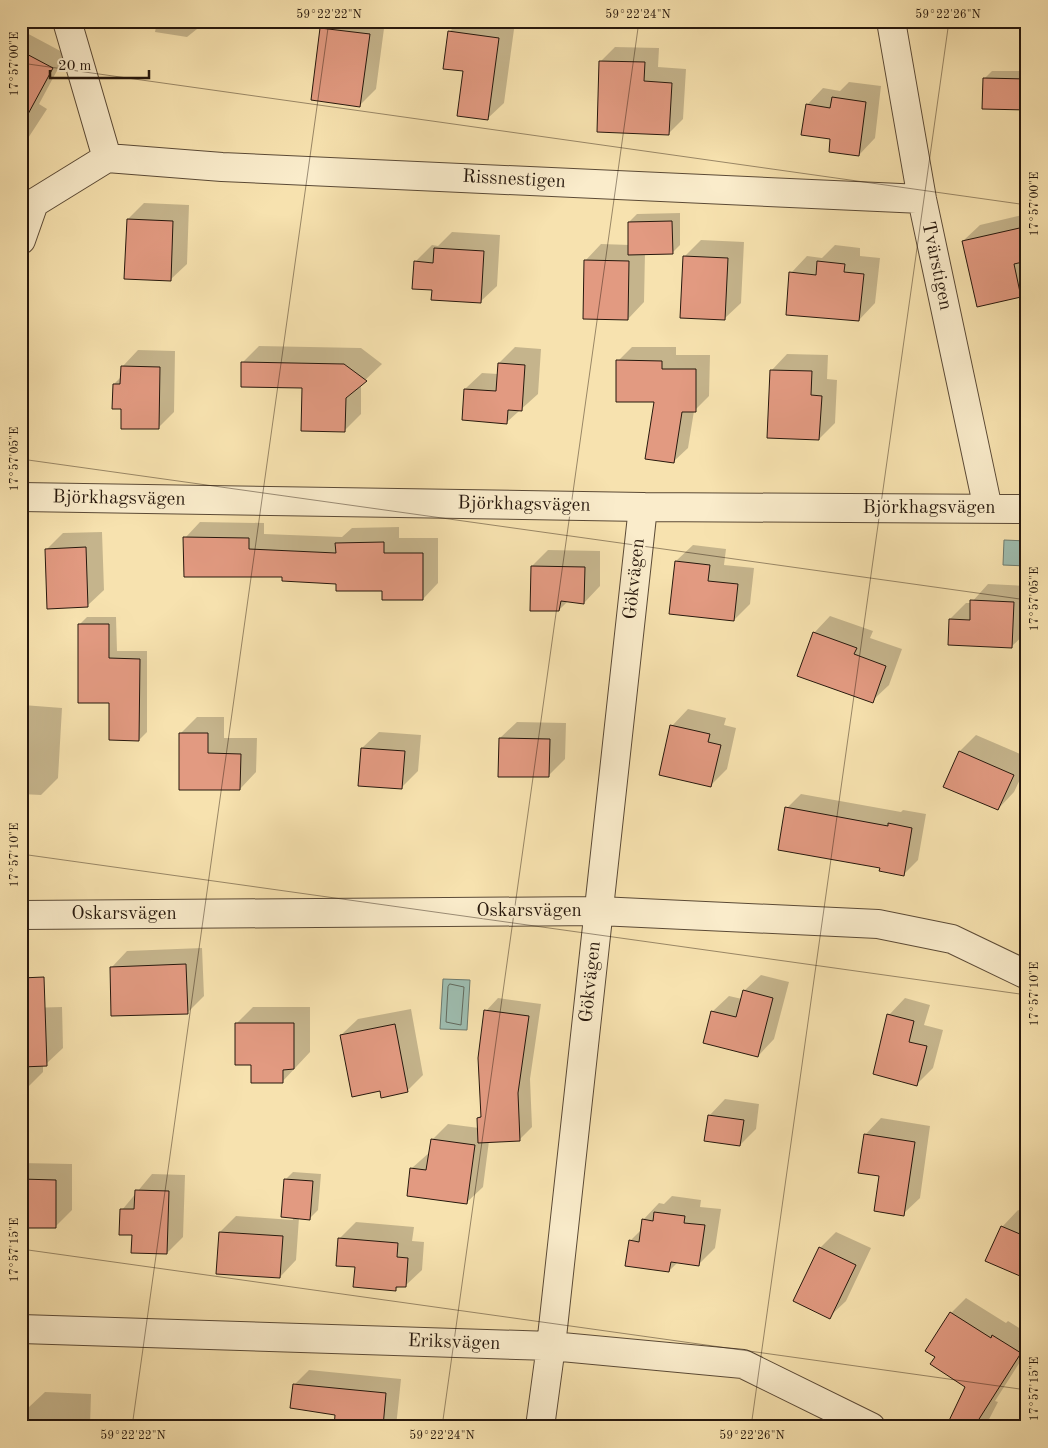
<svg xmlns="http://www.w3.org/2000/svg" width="1048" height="1448" font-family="'Old Standard TT',serif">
  <rect width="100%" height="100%" fill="#f7e2af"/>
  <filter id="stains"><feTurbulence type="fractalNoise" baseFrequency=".004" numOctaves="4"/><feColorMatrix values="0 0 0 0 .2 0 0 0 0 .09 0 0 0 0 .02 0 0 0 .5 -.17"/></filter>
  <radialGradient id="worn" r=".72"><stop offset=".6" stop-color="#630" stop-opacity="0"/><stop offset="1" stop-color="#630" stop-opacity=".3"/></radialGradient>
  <!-- water -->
  <path fill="#9ebdb0" stroke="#6e7b6f" d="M 1004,540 L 1027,541 L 1027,566 L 1003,565 Z
    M 443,979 L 470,980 L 467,1030 L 440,1029 Z"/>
  <!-- shadow -->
  <path fill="#0003" d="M 142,21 L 207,21 L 187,37 L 155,32 L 156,27 L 142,24 Z
    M 328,21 L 385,21 L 376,89 L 359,106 L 312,99 L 322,28 Z
    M 460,21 L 515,22 L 504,103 L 487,119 L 449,32 Z
    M 21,30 L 66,54 L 39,104 L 47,109 L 21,149 Z
    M 615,47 L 659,48 L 658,67 L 686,69 L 683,119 L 668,134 L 601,61 Z
    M 992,71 L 1027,71 L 1027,108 L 984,79 Z
    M 849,82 L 881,86 L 875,138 L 859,155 L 832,138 L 807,105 L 823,88 L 840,91 Z
    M 144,203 L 189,205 L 187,264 L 170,280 L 128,219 Z
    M 680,213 L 680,245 L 672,253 L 645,253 L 644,302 L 628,319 L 585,261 L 601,244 L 630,245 L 629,222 L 637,214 Z
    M 1027,214 L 1027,294 L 978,306 L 963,241 L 980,225 Z
    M 452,232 L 500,235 L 497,286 L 480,302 L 415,262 L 432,245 L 438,246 Z
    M 701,240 L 744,242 L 741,303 L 724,319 L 684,257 Z
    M 835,245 L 860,248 L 860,256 L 880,258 L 875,303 L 859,320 L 791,273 L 807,256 L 822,258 Z
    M 259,346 L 361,348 L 382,364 L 361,384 L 361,414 L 344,431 L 303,386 L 242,363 Z
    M 515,347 L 541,349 L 538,394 L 507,422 L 465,389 L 482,373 L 498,374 L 499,363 Z
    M 632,347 L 676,347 L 676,355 L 710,355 L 709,396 L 694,411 L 688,448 L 673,462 L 655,401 L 618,361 Z
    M 138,350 L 175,351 L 174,412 L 158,428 L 122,407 L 114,384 L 122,376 L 122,367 Z
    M 787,354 L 828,355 L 827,379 L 837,380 L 835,423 L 819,439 L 771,371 Z
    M 200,522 L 264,523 L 264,534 L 342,537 L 352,528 L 399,527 L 399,538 L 438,538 L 438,583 L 423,599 L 383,589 L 283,576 L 185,538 Z
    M 102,532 L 104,590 L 87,606 L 47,549 L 63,533 Z
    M 693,545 L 726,549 L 724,565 L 754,568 L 750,604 L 734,620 L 676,561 Z
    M 548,550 L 600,551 L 600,586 L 584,603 L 568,601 L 559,610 L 532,566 Z
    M 988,584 L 1027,586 L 1027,632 L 1012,646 L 950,619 L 966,603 L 971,603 Z
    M 830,616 L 873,631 L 870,638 L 902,649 L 889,685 L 872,701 L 814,633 Z
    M 87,617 L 116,617 L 117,651 L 147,651 L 147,732 L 139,740 L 110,701 L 79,625 Z
    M 23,705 L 62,708 L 58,778 L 41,795 L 21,794 Z
    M 688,709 L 726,718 L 724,725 L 736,728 L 727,769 L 710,786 L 672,726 Z
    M 197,717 L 224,717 L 224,738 L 257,738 L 256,772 L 240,789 L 181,733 Z
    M 517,722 L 566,723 L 565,759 L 548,776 L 500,738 Z
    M 379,732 L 421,735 L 418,771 L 401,788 L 362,748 Z
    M 976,735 L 1027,757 L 1027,765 L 1014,792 L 998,809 L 945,786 L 960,751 Z
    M 801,794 L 901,812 L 903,810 L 926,814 L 918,860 L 904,874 L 881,867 L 787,808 Z
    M 202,948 L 204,996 L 188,1012 L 111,968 L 127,951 Z
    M 761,975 L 789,982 L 774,1039 L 758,1056 L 712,1012 L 729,996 L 742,999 L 744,991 Z
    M 498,998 L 541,1004 L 530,1079 L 532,1127 L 520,1139 L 489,1141 L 483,1187 L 466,1203 L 412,1168 L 430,1152 L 432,1140 L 448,1124 L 479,1128 L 478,1118 L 482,1115 L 486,1011 Z
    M 905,998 L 930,1005 L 924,1025 L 943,1030 L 933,1068 L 917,1084 L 889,1015 Z
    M 62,1007 L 63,1048 L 46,1064 L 43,1065 L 43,1072 L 27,1088 L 21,1089 L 21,1015 L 28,1008 Z
    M 253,1007 L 310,1007 L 310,1052 L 282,1082 L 252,1064 L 236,1024 Z
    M 411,1009 L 423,1075 L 407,1091 L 381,1090 L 341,1035 L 358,1019 Z
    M 725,1099 L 759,1104 L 756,1129 L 740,1145 L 709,1116 Z
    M 881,1118 L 930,1126 L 920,1198 L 903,1214 L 881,1175 L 865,1135 Z
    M 21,1163 L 72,1164 L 72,1210 L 55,1227 L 21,1227 Z
    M 293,1172 L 321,1174 L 318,1210 L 309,1219 L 299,1218 L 296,1260 L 280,1277 L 220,1232 L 236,1216 L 293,1220 L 285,1180 Z
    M 152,1174 L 185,1175 L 183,1237 L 167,1253 L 133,1234 L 122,1210 Z
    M 672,1196 L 701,1200 L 700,1207 L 721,1209 L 715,1248 L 699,1264 L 678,1262 L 669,1271 L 630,1241 L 642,1229 L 643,1220 L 659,1203 L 664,1204 Z
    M 1018,1210 L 1027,1214 L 1027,1279 L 1002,1227 Z
    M 356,1222 L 414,1227 L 412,1241 L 424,1242 L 422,1270 L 405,1286 L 400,1286 L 396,1289 L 339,1239 Z
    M 836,1232 L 871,1248 L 846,1301 L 829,1317 L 820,1248 Z
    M 966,1298 L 1006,1323 L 1008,1321 L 1027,1333 L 1027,1351 L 995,1401 L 998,1402 L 985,1427 L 947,1427 L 967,1386 L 951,1313 Z
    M 309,1370 L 401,1379 L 396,1427 L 335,1427 L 336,1414 L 294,1385 Z
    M 45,1392 L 91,1394 L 90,1427 L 28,1427 L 28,1408 Z"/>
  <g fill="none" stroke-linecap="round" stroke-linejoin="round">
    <!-- shore -->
    <path stroke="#626a5e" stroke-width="1" d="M 450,984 L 464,987 L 461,1025 L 446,1022 L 448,987 Z"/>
  </g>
  <!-- building -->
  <path fill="#e29a81" stroke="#27180d" d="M 320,28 L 370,34 L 360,107 L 311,100 Z
    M 448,31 L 499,38 L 488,120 L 457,116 L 463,71 L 443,69 Z
    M 21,51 L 53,68 L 21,127 Z
    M 599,61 L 645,62 L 644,81 L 672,83 L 669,135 L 597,132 Z
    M 983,78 L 1027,79 L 1027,110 L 982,109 Z
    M 832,97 L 866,102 L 859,156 L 829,152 L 830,139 L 801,135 L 806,104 L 830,108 Z
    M 127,219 L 173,221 L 171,281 L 124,279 Z
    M 672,221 L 673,254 L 628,255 L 628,222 Z
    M 1024,227 L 1027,240 L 1027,261 L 1014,264 L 1021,297 L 977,307 L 962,241 Z
    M 434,248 L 484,251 L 481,303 L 431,300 L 432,290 L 412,289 L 414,261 L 433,263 Z
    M 683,256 L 728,258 L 725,320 L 680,318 Z
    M 584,260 L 629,261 L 628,320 L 583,319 Z
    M 817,261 L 845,264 L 844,272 L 864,274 L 859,321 L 786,315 L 789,272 L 816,275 Z
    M 616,360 L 662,361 L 662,369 L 696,369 L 696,412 L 682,412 L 674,463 L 645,459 L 654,402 L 616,402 Z
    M 241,362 L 344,364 L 367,381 L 346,398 L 345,432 L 301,431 L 302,388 L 241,387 Z
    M 498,363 L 525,365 L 522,411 L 508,410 L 507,424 L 462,420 L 464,389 L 496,391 Z
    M 121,366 L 160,367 L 159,429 L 121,429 L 121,409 L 112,409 L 113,384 L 120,384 Z
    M 770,370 L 812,371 L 811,395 L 822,396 L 819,440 L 767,438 Z
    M 183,537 L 249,538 L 249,549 L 336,553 L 335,543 L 384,542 L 384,553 L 423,553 L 423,600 L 382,600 L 382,591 L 336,591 L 336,584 L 282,581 L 282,577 L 184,577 Z
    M 86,547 L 88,607 L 47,609 L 45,549 Z
    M 675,561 L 710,565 L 708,581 L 738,584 L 734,621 L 669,614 Z
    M 531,566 L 585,567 L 584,604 L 561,601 L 559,611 L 530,611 Z
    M 970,600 L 1014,602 L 1012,648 L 948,645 L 949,619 L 970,620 Z
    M 78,624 L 109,624 L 109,658 L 140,659 L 139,741 L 109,740 L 109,703 L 78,703 Z
    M 813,632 L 857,648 L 854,654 L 886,666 L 873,703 L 797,676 Z
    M 670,725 L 710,734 L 708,742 L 721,745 L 711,787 L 659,775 Z
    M 179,733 L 208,733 L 208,753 L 241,754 L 240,790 L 179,790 Z
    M 499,738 L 550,739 L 549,777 L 498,777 Z
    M 361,748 L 405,751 L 402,789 L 358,786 Z
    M 959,751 L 1014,775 L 998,810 L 943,787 Z
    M 785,807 L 888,826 L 888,823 L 912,828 L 904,876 L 879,871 L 880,868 L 778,850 Z
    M 186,964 L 188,1014 L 111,1016 L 110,967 Z
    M 44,977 L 47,1066 L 21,1067 L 21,978 Z
    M 743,990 L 773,998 L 758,1057 L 703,1043 L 711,1011 L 736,1017 Z
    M 484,1010 L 529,1016 L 518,1093 L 520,1141 L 478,1143 L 477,1118 L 481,1117 L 478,1058 Z
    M 887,1014 L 914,1021 L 909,1042 L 927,1046 L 917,1086 L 873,1074 Z
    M 235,1023 L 294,1023 L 294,1069 L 283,1070 L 283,1083 L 251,1083 L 251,1065 L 235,1065 Z
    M 395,1024 L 408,1092 L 381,1098 L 380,1091 L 352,1097 L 340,1035 Z
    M 708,1115 L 744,1120 L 740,1146 L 704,1141 Z
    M 864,1134 L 915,1142 L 904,1216 L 874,1211 L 879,1176 L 858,1173 Z
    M 431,1139 L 475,1145 L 467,1204 L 407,1196 L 410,1168 L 426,1170 Z
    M 21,1179 L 56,1180 L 56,1228 L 21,1228 Z
    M 284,1179 L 313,1181 L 310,1220 L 281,1217 Z
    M 135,1190 L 169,1191 L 167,1254 L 131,1253 L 132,1235 L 119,1235 L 120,1209 L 134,1209 Z
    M 654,1212 L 685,1216 L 684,1223 L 705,1225 L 699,1266 L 671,1262 L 669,1272 L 625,1266 L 629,1240 L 639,1242 L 642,1219 L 653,1221 Z
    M 1001,1226 L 1027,1237 L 1027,1279 L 985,1261 Z
    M 219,1232 L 283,1236 L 280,1278 L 216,1274 Z
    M 338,1238 L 398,1243 L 397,1257 L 408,1258 L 406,1287 L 396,1287 L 396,1291 L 353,1287 L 355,1267 L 336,1266 Z
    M 819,1247 L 856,1265 L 830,1319 L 793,1301 Z
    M 950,1312 L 991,1338 L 992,1335 L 1021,1353 L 974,1427 L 946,1427 L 965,1387 L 930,1364 L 935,1357 L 925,1351 Z
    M 293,1384 L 386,1393 L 383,1427 L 334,1427 L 335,1415 L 290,1408 Z"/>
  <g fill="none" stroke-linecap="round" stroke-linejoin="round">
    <defs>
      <path id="street" d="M 891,21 L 922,199 L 988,509
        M 107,158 L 222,167 L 922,199
        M 21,240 L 34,203 L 107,158 L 67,21
        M 21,497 L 643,507 L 1027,509
        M 21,915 L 599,911 L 878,924 L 952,939 L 1027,975
        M 21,1329 L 551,1346 L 743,1364 L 871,1427
        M 540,1427 L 551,1346 L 643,507"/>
    </defs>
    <!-- street casing -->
    <use href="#street" stroke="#5b4a36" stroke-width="30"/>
    <!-- street -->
    <use href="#street" stroke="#faeccb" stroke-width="28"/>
  </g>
  <!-- ticks -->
  <path fill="none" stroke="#27180d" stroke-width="1" stroke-opacity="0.45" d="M 21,63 L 1027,205M 21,459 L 1027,600M 21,854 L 1027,995M 21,1249 L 1027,1390M 132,1427 L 329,21M 442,1427 L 639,21M 751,1427 L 949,21"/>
  <g text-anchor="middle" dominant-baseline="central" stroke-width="4.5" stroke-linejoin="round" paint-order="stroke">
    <!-- street labels -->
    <g font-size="19" fill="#27180d" stroke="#faeccb">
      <text transform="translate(514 180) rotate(3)">Rissnestigen</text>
      <text transform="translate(936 266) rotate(78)">Tvärstigen</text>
      <text transform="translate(119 499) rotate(1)">Björkhagsvägen</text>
      <text transform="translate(524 505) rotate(1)">Björkhagsvägen</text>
      <text x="929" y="508">Björkhagsvägen</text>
      <text transform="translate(635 579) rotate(-84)">Gökvägen</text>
      <text x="529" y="911">Oskarsvägen</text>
      <text x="124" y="914">Oskarsvägen</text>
      <text transform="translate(591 982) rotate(-84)">Gökvägen</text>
      <text transform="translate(454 1343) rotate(2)">Eriksvägen</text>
    </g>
  </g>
  <!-- margin -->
  <rect width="1048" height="1448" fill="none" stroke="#f7e2af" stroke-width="55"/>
  <!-- scale -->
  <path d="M50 70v8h99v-8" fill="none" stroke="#27180d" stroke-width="2.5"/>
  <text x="58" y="70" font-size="15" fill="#27180d" stroke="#faeccb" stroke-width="4" paint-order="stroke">20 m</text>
  <rect x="28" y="28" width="992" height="1392" fill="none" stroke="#27180d" stroke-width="2"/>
  <g font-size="12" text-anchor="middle" fill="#27180d">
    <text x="329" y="18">59°22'22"N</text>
    <text x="638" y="18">59°22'24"N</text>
    <text x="948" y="18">59°22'26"N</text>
    <text transform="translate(14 64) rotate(-90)" y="4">17°57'00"E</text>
    <text transform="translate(1034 204) rotate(-90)" y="4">17°57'00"E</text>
    <text transform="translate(14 459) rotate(-90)" y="4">17°57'05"E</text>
    <text transform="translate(1034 599) rotate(-90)" y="4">17°57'05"E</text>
    <text transform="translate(14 855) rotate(-90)" y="4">17°57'10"E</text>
    <text transform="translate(1034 994) rotate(-90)" y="4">17°57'10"E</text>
    <text transform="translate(14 1250) rotate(-90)" y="4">17°57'15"E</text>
    <text transform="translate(1034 1389) rotate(-90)" y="4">17°57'15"E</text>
    <text x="133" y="1439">59°22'22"N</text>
    <text x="442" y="1439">59°22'24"N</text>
    <text x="752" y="1439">59°22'26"N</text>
  </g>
  <rect width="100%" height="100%" filter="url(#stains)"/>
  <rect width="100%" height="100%" fill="url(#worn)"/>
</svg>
